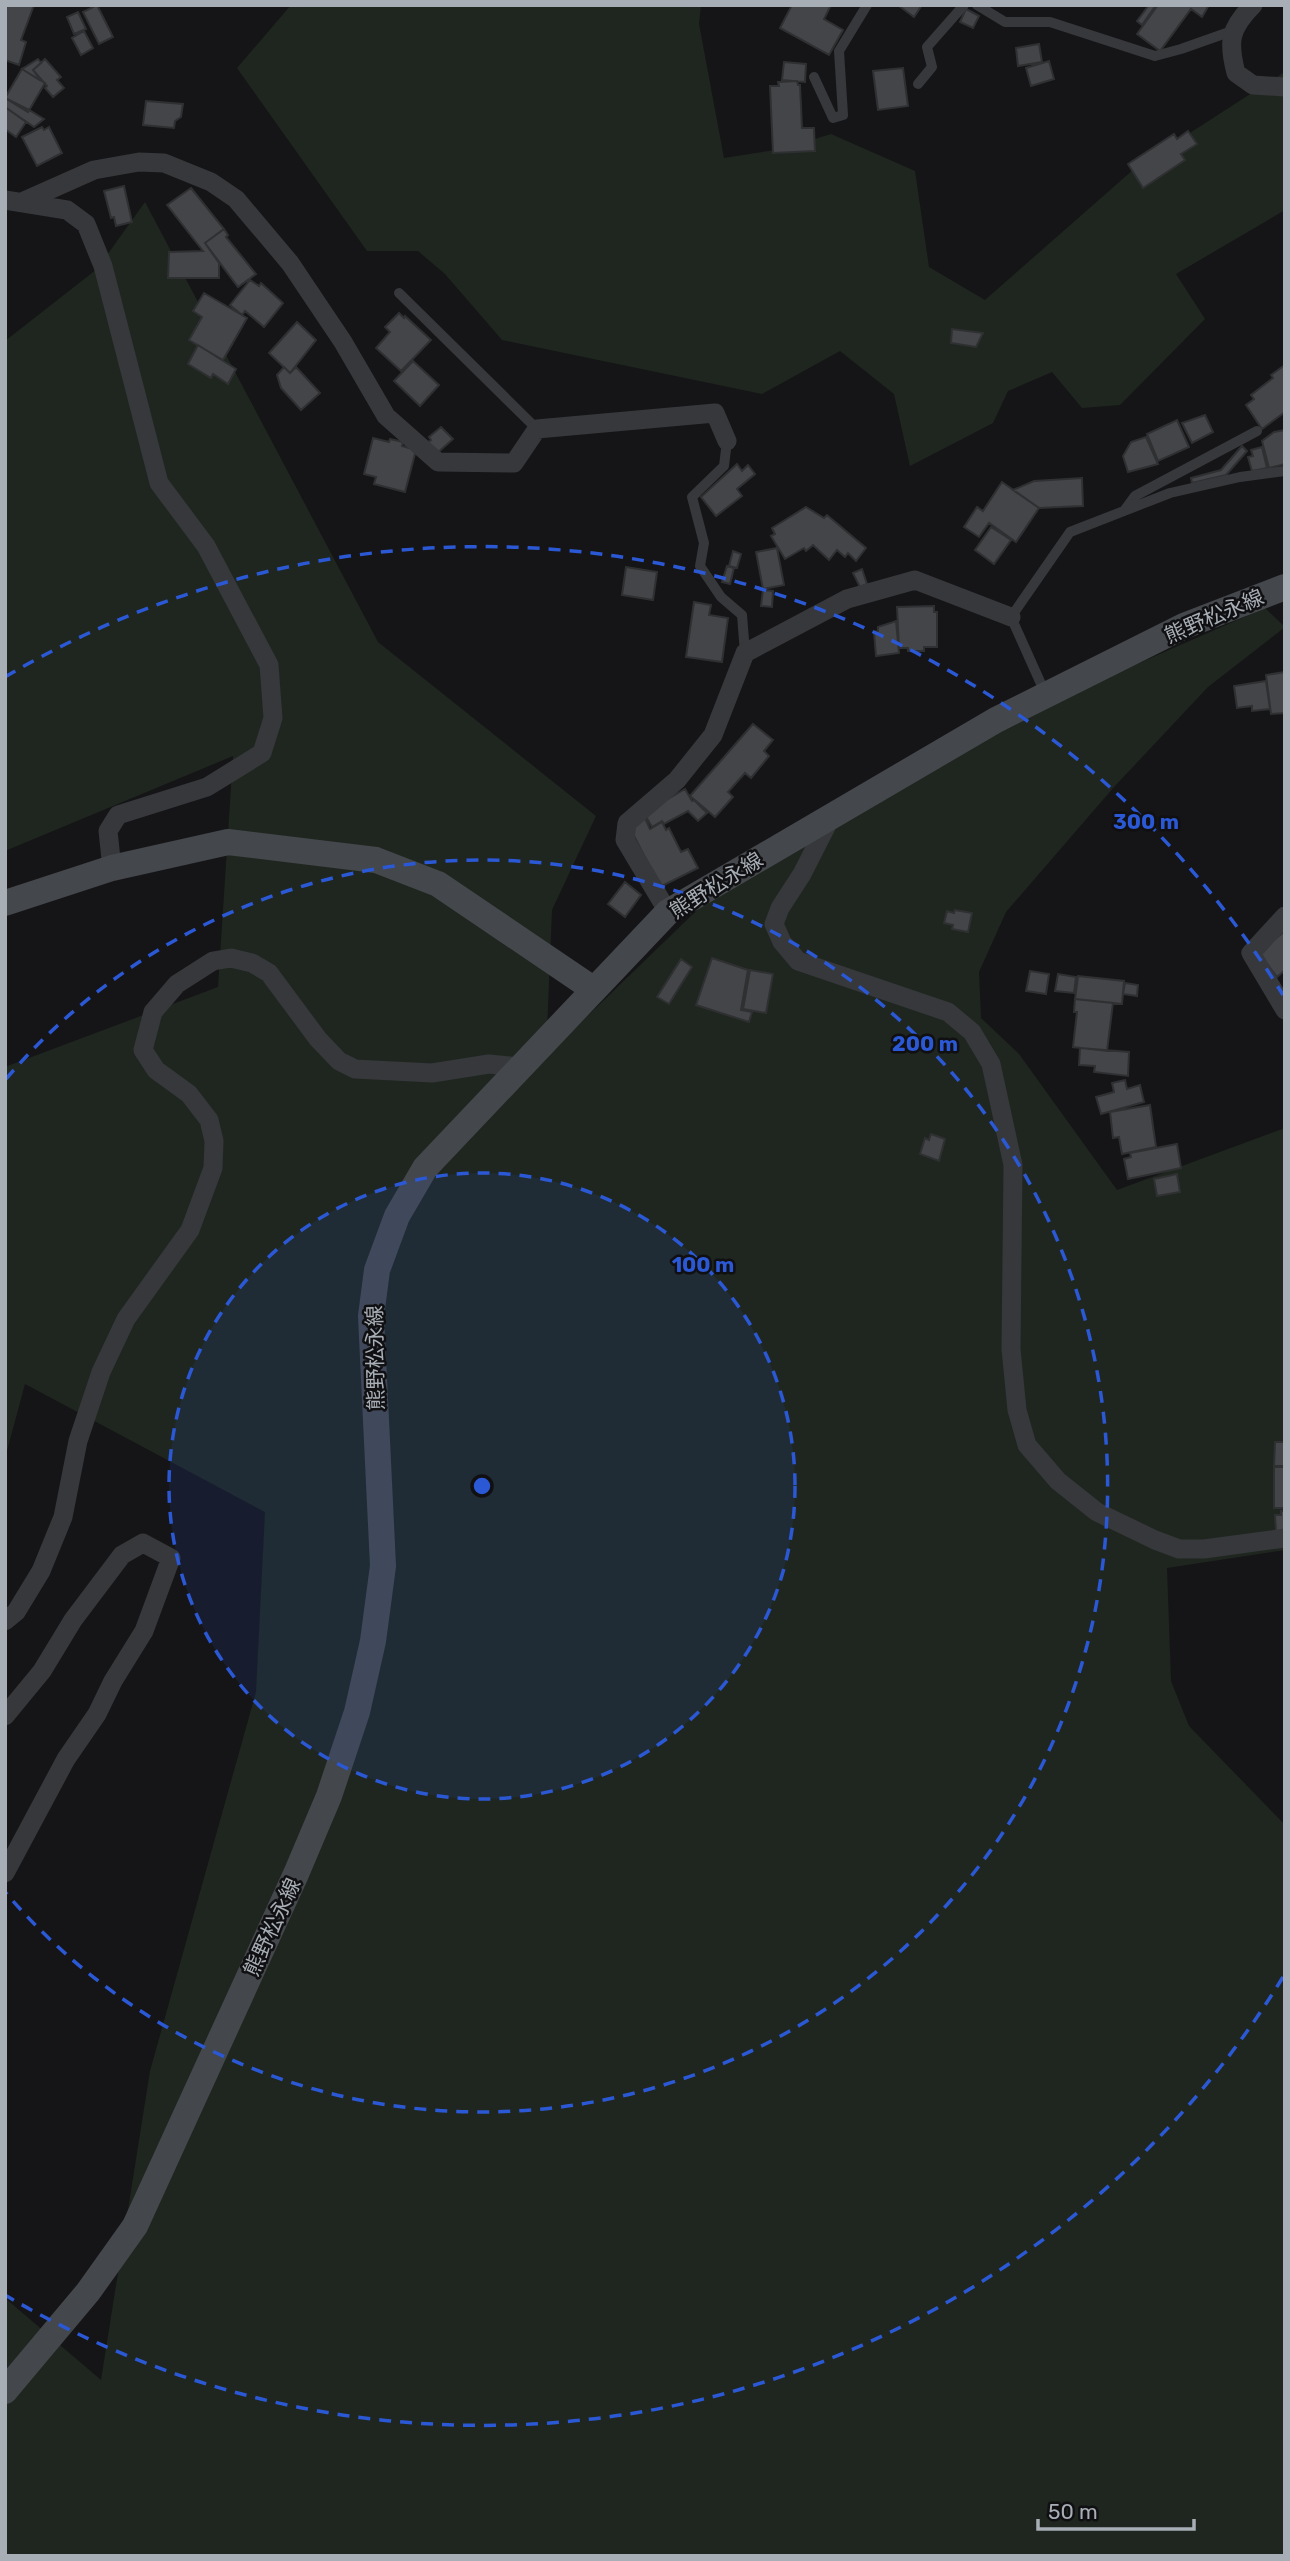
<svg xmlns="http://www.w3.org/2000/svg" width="1290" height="2561" font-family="Rubik,'Noto Sans JP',sans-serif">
  <rect width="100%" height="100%" fill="#151517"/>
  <!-- green -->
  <path fill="#1f261f" d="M 291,5 L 701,5 L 699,24 L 724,158 L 782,149 L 831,134 L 915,171 L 929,267 L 985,300 L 1134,169 L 1283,73 L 1285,74 L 1285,210 L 1176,274 L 1205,319 L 1120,405 L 1082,408 L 1052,372 L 1008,391 L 993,423 L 910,466 L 894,394 L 840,351 L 762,394 L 502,340 L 445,274 L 418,251 L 367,251 L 237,68 Z
    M 145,202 L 378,642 L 596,816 L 552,910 L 546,1056 L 720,888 L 1059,698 L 1265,608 L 1285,627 L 1208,687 L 1114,787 L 1006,912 L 979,972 L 981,1018 L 1019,1054 L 1117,1190 L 1285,1128 L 1285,1550 L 1167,1568 L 1171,1681 L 1189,1726 L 1285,1825 L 1285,2556 L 5,2556 L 5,2298 L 101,2380 L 150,2071 L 256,1692 L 265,1512 L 25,1384 L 5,1458 L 5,1067 L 218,987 L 233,756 L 5,851 L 5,341 L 97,269 Z"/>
  <!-- building -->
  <path fill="#444549" stroke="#2f3032" stroke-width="2" d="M 5,5 L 34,5 L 21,40 L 26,42 L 19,65 L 5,60 Z
    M 97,5 L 113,37 L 99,44 L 83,12 Z
    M 792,5 L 831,5 L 824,19 L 843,30 L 829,55 L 780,28 Z
    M 898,5 L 922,5 L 914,17 Z
    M 1149,5 L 1156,5 L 1142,25 L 1137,21 Z
    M 1158,5 L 1209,5 L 1202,17 L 1191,9 L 1160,51 L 1137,34 Z
    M 966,9 L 979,16 L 973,28 L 960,22 Z
    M 78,12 L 86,29 L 74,34 L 67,17 Z
    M 84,31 L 93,48 L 81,55 L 72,38 Z
    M 1039,44 L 1042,62 L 1018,66 L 1016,48 Z
    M 38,59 L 41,63 L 33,70 L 41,81 L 22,69 Z
    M 45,59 L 61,77 L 57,80 L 64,88 L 53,97 L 45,88 L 47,86 L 33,70 Z
    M 1049,61 L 1054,79 L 1031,86 L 1026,68 Z
    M 784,62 L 806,64 L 805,82 L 782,80 Z
    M 903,68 L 908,106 L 878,110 L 873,71 Z
    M 22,69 L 45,83 L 28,112 L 5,98 Z
    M 797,81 L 798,85 L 800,85 L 802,128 L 814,128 L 815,151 L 773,153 L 770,86 L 779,86 L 778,82 Z
    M 5,98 L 29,110 L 44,119 L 34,127 L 5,107 Z
    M 146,101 L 183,104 L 181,117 L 175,121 L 174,128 L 143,125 Z
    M 5,107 L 26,122 L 16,137 L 5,129 Z
    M 42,127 L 44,130 L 49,127 L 62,153 L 37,166 L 22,137 Z
    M 1188,131 L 1197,144 L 1181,154 L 1185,160 L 1143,188 L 1128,164 L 1174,134 L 1177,139 Z
    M 124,186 L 132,222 L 116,226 L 114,217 L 111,218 L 104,191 Z
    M 191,188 L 224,229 L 205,243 L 219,263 L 219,278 L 168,278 L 169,252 L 203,251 L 167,205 Z
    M 224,229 L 228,235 L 226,237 L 256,274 L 238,287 L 205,243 Z
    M 250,280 L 259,286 L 261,283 L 283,303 L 264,327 L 245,311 L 242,315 L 230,305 Z
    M 204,293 L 247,318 L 223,360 L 189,340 L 202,317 L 193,311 Z
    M 399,313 L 404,318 L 405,316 L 431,340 L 401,371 L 376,348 L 390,332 L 385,327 Z
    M 297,322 L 316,340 L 290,373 L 269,353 Z
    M 952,329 L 983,333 L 976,347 L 951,343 Z
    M 198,345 L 236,369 L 228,384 L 213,374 L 211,378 L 188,364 Z
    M 413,361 L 439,385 L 420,406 L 394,381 Z
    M 1285,365 L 1285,412 L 1262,429 L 1246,405 L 1254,399 L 1251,395 L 1273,378 L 1271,375 Z
    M 284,367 L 290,373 L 296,367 L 320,393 L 301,410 L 281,388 L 277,375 Z
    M 1205,415 L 1213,432 L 1192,443 L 1182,423 Z
    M 1177,420 L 1189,447 L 1158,461 L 1147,434 Z
    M 441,427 L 453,439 L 435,455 L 426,444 L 431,440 L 429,437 Z
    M 1285,430 L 1285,464 L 1269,468 L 1262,441 L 1274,432 Z
    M 1146,437 L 1158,464 L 1128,472 L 1123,456 L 1131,442 Z
    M 373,438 L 389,442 L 390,439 L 403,442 L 402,446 L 416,450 L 405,492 L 374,484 L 376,477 L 364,474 Z
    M 1242,446 L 1247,451 L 1226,475 L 1192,483 L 1191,478 L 1221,470 Z
    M 1262,447 L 1267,468 L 1252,471 L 1248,457 L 1253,456 L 1251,450 Z
    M 737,464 L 742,471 L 748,465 L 755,474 L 737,489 L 742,496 L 716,516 L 701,497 Z
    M 1082,478 L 1083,506 L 1039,508 L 1013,490 L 1034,481 Z
    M 1002,482 L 1039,508 L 1016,542 L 989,523 L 979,537 L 964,527 L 977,507 L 983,511 Z
    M 806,507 L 824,518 L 827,515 L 866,548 L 856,561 L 848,553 L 845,557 L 837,550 L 829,560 L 813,545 L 806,551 L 804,548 L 785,559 L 771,536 L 775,534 L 772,528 Z
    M 991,527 L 1011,540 L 994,564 L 975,550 Z
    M 777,548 L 784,585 L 763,589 L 756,552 Z
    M 733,551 L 741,554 L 737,568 L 729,566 Z
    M 727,566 L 734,568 L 730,584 L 722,582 Z
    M 626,567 L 657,572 L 653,600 L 622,595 Z
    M 862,569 L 867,584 L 860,587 L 853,573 Z
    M 763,590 L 773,591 L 772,607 L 761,606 Z
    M 694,602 L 711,605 L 709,615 L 728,618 L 722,662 L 686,657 Z
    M 934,606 L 934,612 L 937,612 L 937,647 L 924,647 L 924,651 L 908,651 L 908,648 L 899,648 L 897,607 Z
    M 896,621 L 899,653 L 876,656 L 874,632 L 878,631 L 878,627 Z
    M 1285,672 L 1285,713 L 1271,714 L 1266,675 Z
    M 1266,681 L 1270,709 L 1252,711 L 1252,706 L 1237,708 L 1234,686 Z
    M 753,724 L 773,740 L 764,751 L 769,756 L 751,778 L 745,773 L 728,792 L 733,797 L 715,817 L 690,796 Z
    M 685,789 L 692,801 L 694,800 L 707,813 L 698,821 L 688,811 L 664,824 L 662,821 L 652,827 L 645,815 L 654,807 Z
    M 643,814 L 650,829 L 662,822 L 666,830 L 669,828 L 681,852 L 688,849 L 698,868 L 660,887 L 631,830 Z
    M 625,882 L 641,895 L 625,917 L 608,904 Z
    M 955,910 L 972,913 L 968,932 L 952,929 L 953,925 L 944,923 L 947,911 L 954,913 Z
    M 1285,931 L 1285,970 L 1277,977 L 1258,952 Z
    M 712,958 L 748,970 L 741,1010 L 752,1012 L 749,1022 L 696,1005 Z
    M 681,959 L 692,967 L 669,1004 L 657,997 Z
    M 750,970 L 773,974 L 766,1013 L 743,1009 Z
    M 1030,971 L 1049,974 L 1046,994 L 1026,991 Z
    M 1058,974 L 1076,977 L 1074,993 L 1055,991 Z
    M 1078,976 L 1124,981 L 1122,1004 L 1075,999 Z
    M 1125,983 L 1138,985 L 1137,996 L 1123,994 Z
    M 1075,999 L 1113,1003 L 1107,1051 L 1073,1047 L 1077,1012 L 1074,1012 Z
    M 1080,1048 L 1129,1052 L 1128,1076 L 1094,1072 L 1095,1066 L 1079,1065 Z
    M 1125,1080 L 1127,1089 L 1140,1085 L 1144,1102 L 1101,1114 L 1096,1097 L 1114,1092 L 1112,1083 Z
    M 1150,1105 L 1156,1147 L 1122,1154 L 1119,1137 L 1113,1138 L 1110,1112 Z
    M 931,1134 L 945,1139 L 939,1161 L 920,1154 L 925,1138 L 929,1140 Z
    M 1177,1144 L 1181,1168 L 1128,1179 L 1124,1159 L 1131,1157 L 1130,1153 Z
    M 1177,1174 L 1180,1192 L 1157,1196 L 1154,1179 Z
    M 1275,1442 L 1285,1442 L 1285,1466 L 1274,1466 Z
    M 1274,1467 L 1285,1467 L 1285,1508 L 1274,1508 Z
    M 1281,1511 L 1285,1511 L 1285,1532 L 1276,1532 L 1275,1515 L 1281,1515 Z"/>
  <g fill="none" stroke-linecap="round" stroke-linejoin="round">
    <!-- lane -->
    <path stroke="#36383b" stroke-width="10" d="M 977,5 L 1005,22 L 1050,22 L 1155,56 L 1181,49 L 1232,31
      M 814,77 L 833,118 L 843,115 L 839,51 L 867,5
      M 918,84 L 932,67 L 927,47 L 964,5
      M 399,293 L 537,429
      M 727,441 L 724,466 L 692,497 L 704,543 L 700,566 L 721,597 L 742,615 L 745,653
      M 1124,511 L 1135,496 L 1257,431
      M 1046,695 L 1011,617 L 1070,532 L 1170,493 L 1240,477 L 1285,471"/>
    <!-- street -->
    <path stroke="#36383b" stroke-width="19" d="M 1253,5 C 1229,29 1228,42 1236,73 L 1253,85 L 1285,87
      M 5,200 L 67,210 L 86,224 L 103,266 L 159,483 L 206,546 L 269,665 L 273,718 L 262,753 L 207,787 L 118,815 L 108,831 L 112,868
      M 22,202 L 94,170 L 139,162 L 164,163 L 211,182 L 236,199 L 290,263 L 343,342 L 386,416 L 438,462 L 514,463 L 537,429 L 715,413 L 727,441
      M 831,817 L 802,874 L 780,908 L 774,924 L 782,942 L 798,961 L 948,1012 L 972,1032 L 991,1064 L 1013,1165 L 1011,1349 L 1017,1410 L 1027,1445 L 1058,1481 L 1097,1512 L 1155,1540 L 1179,1549 L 1204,1549 L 1285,1538
      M 668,912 L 625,840 L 627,823 L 677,780 L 713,735 L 745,653 L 847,599 L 915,580 L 1011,617
      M 1285,916 L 1251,953 L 1285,1010
      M 5,1621 L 16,1612 L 41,1571 L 63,1517 L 78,1441 L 101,1372 L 126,1319 L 190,1230 L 213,1168 L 214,1141 L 209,1120 L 189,1094 L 156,1070 L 143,1050 L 153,1012 L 177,984 L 213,961 L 231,958 L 252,963 L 269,973 L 318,1039 L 339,1061 L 355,1069 L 432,1073 L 489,1064 L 519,1067
      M 5,1716 L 42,1671 L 73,1620 L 122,1555 L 143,1543 L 171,1558 L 144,1631 L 113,1681 L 97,1714 L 66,1759 L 5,1873"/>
    <!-- secondary -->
    <path stroke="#44474b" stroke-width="26" d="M 5,903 L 112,868 L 228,842 L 376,860 L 438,884 L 593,989
      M 5,2391 L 88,2292 L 135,2226 L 296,1874 L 329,1796 L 357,1712 L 373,1641 L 383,1566 L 371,1316 L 377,1270 L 397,1216 L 425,1168 L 668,912 L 996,720 L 1184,626 L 1285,587"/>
  </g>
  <!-- distance rings -->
  <circle cx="482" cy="1486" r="313" fill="#2b58d5" fill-opacity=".12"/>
  <g fill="none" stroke="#2b58d5" stroke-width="3.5" stroke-dasharray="12 9">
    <circle cx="482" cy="1486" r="313"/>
    <path d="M6 1079A626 626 0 1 1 6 1893"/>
    <path d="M1283 1977A939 939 0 0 1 5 2295M5 677A939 939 0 0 1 1283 995"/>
  </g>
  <g text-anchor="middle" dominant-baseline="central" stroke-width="5" stroke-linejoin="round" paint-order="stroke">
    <!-- street labels -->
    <g font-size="21" fill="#a8aeb6" stroke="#101012">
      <text transform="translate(1214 616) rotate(-23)">熊野松永線</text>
      <text transform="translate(716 885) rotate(-32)">熊野松永線</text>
      <text transform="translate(375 1358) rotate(-91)">熊野松永線</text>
      <text transform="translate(272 1927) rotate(-65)">熊野松永線</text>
    </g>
  </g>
  <circle cx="482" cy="1486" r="10" fill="#2b58d5" stroke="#101012" stroke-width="3.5"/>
  <g font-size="21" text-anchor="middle" font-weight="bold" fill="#2b58d5" stroke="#101012" stroke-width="5" stroke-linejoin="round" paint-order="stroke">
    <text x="1146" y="829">300 m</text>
    <text x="925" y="1051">200 m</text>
    <text x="703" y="1272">100 m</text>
  </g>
  <!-- border -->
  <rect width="1290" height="2561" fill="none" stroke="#a8aeb6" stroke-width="14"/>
  <!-- scale -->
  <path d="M1038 2519v10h156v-10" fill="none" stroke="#a8aeb6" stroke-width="3.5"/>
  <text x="1048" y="2519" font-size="21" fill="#a8aeb6" stroke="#101012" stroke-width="5" paint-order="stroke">50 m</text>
</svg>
